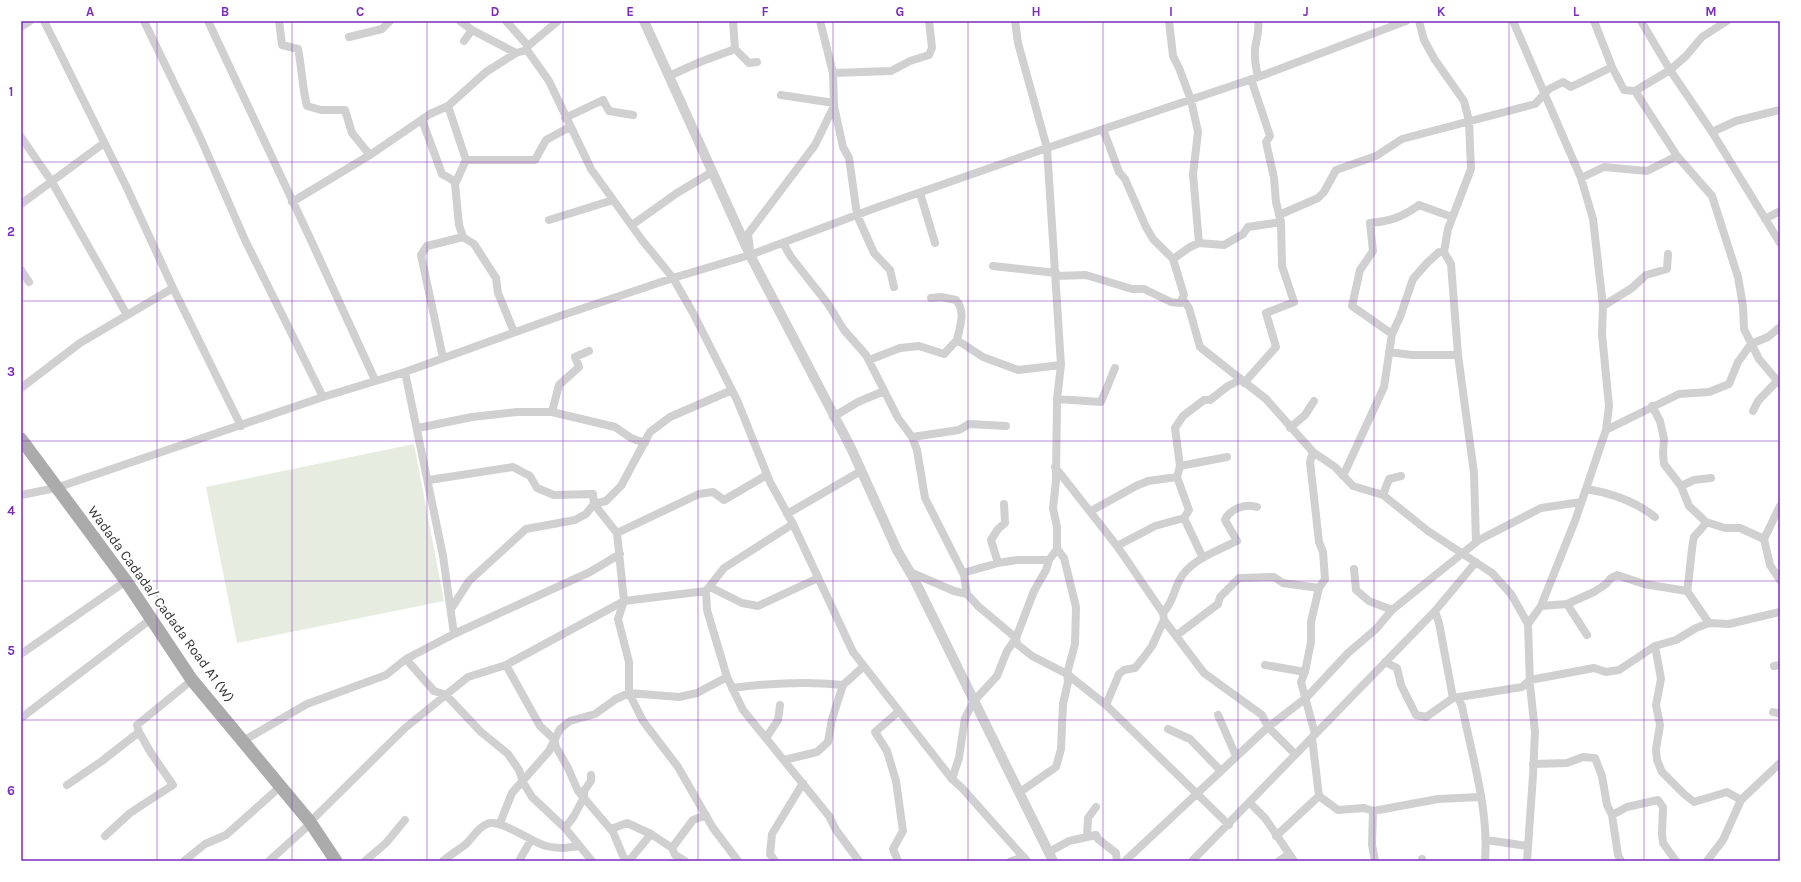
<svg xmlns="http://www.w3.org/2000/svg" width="1801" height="882" font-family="Karla,sans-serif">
  <rect width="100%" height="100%" fill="#fff"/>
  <!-- green -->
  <path fill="#e6ecdf" d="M 414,444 L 444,601 L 237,643 L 206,487 Z"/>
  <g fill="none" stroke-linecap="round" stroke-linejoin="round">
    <!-- minor -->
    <path stroke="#d0d0d0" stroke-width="8" d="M 44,21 L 126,186 L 173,288 L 241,426
      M 144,21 L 200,137 L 245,240 L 323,397
      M 208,21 L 309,236 L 375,380
      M 279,21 L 282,45 L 298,49 C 302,68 302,87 307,106 L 321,110 L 345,110 L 352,133 L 370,155
      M 460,21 L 472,30 L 516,53
      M 506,21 L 528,46
      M 558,21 L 528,46 L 527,50 L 549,81 L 591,169 L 642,240 L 673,278 L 693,313 L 737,400 L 770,482 L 793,524 L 853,652 L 952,779 L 962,788 L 1027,861
      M 1015,21 L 1018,43 L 1047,148 L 1061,365 L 1057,399 L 1056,481 L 1053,508 L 1057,527 L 1057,549 L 1064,558 L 1076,607 L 1075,644 L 1067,674 L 1068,682 L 1063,704 L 1061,749 L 1056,767 L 1020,792
      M 1169,21 L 1173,56 L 1179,68 L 1191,100 L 1198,132 L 1193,174 L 1199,243 L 1190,247 L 1173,259
      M 1258,21 C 1260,31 1256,39 1255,49 C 1254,59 1256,68 1258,77
      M 1419,21 L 1424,40 L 1435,60 L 1464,101 L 1469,121 L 1471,169 L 1448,229 L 1444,252 L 1451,264 L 1458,355 L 1474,473 L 1476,542
      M 1513,21 L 1581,178 L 1593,219 L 1603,306 L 1602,334 L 1609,406 L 1606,430 L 1575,521 L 1541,606 L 1528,624
      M 1594,21 L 1612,67
      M 1641,21 L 1670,70 L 1712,132 L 1780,243
      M 21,27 L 30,21
      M 349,37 L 382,29 L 390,21
      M 464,41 L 472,30
      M 735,49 L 749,63 L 757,62
      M 833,73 L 891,71 L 910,61 L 929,55 L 932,48 L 929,21
      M 669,76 L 700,62 L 735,49 L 733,21
      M 1635,91 L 1677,156 L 1712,196 L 1738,277 L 1743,306 L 1744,329 L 1759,359 L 1780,384
      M 781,95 L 834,103
      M 448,106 L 466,160 L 535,160 L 546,140 L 570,127
      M 834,106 L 843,147 L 849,158 L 857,215 L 874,253 L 890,270 L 894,287
      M 565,118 L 603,100 L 609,111 L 633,115
      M 422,120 L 442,174 L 456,182
      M 1103,129 L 1119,172 L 1125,179 L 1146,227 L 1153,239 L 1173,259 L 1184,295 L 1180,303
      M 1712,132 L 1736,121 L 1780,110
      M 21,137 L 52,182 L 127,315
      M 1581,178 L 1604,167 L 1647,171 L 1677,156
      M 920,193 L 935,243
      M 292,202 L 370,155 L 430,114 L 448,106 L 486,72 L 516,53 L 527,50
      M 21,204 L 104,143
      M 1279,215 L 1318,198 L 1324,192 L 1336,170 L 1376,156 L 1402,139 L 1535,104 L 1549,89 L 1563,82 L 1571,87 L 1612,67 L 1624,90 L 1635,91 L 1670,70 L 1686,56 L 1702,37 L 1727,21
      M 1765,219 L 1780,211
      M 549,220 L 613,200
      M 632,225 L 677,193 L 712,172
      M 463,237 L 474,244 L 496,278 L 498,293 L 514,332
      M 783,243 L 791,257 L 828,304 L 844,330 L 866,355 L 898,418 L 912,437 L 917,450 L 925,498 L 964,575 L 967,594
      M 1199,243 L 1224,245 L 1243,234 L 1248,227 L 1281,222
      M 750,250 L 748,234 L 815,145 L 834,106 L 833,73 L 820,21
      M 993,266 L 1056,273
      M 21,270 L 29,282
      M 1056,276 L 1086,275 L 1132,289 L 1144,289 L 1171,302 L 1180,303 L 1184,301 L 1189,308 L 1200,347 L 1266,399 L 1313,452 L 1335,467 L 1353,486 L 1383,495 L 1428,531 L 1492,573 L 1511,594 L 1528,624 L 1530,685 L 1535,732 L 1533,775 L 1527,861
      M 931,298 L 941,297 L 956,300 C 966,312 960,326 957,340
      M 1603,306 L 1632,288 L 1646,275 L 1667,269 L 1668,254
      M 1392,334 L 1352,306 L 1360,270 L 1373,251 L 1370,223 C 1390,221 1401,218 1419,205 L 1452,217
      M 1389,352 L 1412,355 L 1458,355
      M 443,358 L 421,255 L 427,246 L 463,237 L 459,225 L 455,184 L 466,160
      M 869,360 L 900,348 L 919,346 L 944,354 L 957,340 L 983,357 L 1018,370 L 1061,365
      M 405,372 L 443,556 L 454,634
      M 1244,383 L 1276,347 L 1266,313 L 1294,302 L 1282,266 L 1281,222 L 1276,202 L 1274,178 L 1266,142 L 1270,136 L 1251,79
      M 21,388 L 80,343 L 173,288
      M 1057,399 L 1101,402 L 1115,368
      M 1652,406 L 1660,421 L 1664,439 L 1663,453 L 1664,464 L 1681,486 L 1689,506 L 1706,522 L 1725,528 L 1740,528 L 1764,539
      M 1753,411 L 1758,401 L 1778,380
      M 552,412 L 559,385 L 579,367 L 575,357 L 589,351
      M 833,417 L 858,402 L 884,391
      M 418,428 L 472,417 L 517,412 L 552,412 L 615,427 L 631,438 L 645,443
      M 1290,428 L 1305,415 L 1314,401
      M 1606,430 L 1679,394 L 1709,392 L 1729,384 L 1738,362 L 1751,344 L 1768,337 L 1780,327
      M 912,437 L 959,430 L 969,424 L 1006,426
      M 1313,452 L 1310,462 L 1319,542 L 1323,552 L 1325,579 L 1319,588 L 1311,622 L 1311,642 L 1305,672 L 1301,682 L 1315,734
      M 1180,466 L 1227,457
      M 1055,467 L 1117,546 L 1163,613 L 1164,620 L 1204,673 L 1262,715 L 1268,727 L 1295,754
      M 1343,476 L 1384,387 L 1392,334 L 1400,317 L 1413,279 L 1427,263 L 1439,252 L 1444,252
      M 429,480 L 513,467 L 530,476 L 537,488 L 554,495 L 593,494 L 594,504 L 617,533
      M 1681,486 L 1694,480 L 1711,478
      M 1586,489 C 1611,493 1635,501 1655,517
      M 21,495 L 56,488 L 323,397 L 405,372 L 560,316 L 673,278 L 750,255 L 878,207 L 1047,148 L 1258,77 L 1406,21
      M 1383,495 L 1389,479 L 1401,476
      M 1780,506 L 1764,539 L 1770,565 L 1780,580
      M 1091,511 L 1136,486 L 1148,481 L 1177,477
      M 787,514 L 861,471
      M 1117,546 L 1155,526 L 1184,518
      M 1203,558 L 1184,518 L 1189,510 L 1177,477 L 1180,466 L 1175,428 L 1183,416 L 1204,400 L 1210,400 L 1228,386 L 1240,380
      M 998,563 L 991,540 L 998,529 L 1005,523 L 1004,504
      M 1354,569 L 1356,590 L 1369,601 L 1392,610
      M 910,572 L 954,591 L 967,594 L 978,606 L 1016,638 L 1017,644 L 1032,656 L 1067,674 L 1106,705 L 1229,825
      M 963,573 L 998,563 L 1017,560 L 1049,560
      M 710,587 L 742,603 L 758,606 L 818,578
      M 706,591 L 707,610 L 727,677 L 743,710 L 829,816 L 836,830 L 859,861
      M 1687,591 L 1709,623 L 1729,624 L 1780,612
      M 1567,604 L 1587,635
      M 1541,606 L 1567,604 L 1594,592 L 1606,584 L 1611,578 L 1617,575 L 1644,584 L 1687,591 C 1689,582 1692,542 1694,537 C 1698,532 1703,528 1706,522
      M 451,609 L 469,581 L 526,529 L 575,520 L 586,514 L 594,504 L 606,501 L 621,486 L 650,432 L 670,417 L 732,390
      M 1435,611 L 1439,623 L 1453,698
      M 1163,613 C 1173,602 1173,593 1179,581 C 1189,560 1217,551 1237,541 L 1225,520 C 1230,509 1245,503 1257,507
      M 1177,635 L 1218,604 L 1220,597 L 1239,578 L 1274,577 L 1283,583 L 1319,588
      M 1655,646 L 1676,640 L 1696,628 L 1709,623
      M 21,654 L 126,581
      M 406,659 L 434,691 L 446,695 L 481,732 L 508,754 L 519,770 L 523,782 L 532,797 L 565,828 L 592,861
      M 1385,662 L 1397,668 L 1401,685 L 1416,715 L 1426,717 L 1453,698 L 1522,687 L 1530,680 L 1594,668 L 1606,672 L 1619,670 L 1655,646 L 1661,679 L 1656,705 L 1660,725 L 1656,749 L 1657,760 L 1662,772 L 1684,794 L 1694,802 L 1727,792 L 1741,800
      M 506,665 L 540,726 L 554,739 L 556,747 L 568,768 L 578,791 L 613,832 L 623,856 L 627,861
      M 1265,665 L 1305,672
      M 1774,666 L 1780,665
      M 732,688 C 770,683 805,681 843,685 L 863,667
      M 1458,698 L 1462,706 C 1472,757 1489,809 1485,861
      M 1106,705 L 1119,674 L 1124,670 L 1135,668 L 1144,657 L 1152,646 L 1164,620
      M 1773,712 L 1780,714
      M 1218,715 L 1236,756
      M 21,718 L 151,619
      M 1168,729 L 1190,739 L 1220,770
      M 766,738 L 778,720 L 780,705
      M 243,741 L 307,704 L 386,675 L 406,659 L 454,634 L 590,572 L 620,554
      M 784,760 L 817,752 L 828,742 L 832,719 L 843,685
      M 1533,764 L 1567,763 L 1583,757 L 1595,758 L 1602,776 L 1607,805 L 1612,815 L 1618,855 L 1621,861
      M 952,779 L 959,758 L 965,718 L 974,701 L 997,676 L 1007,651 L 1016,638 L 1034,591 L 1046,570 L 1049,560 L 1057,549
      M 67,785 L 102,761 L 139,732 L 137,725 L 192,680
      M 1319,796 L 1338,810 L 1364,808 L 1373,811 L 1438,799 L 1480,797
      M 1250,803 L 1265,818 L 1294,861
      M 1373,811 L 1372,845 L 1375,861
      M 1612,815 L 1627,807 L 1658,800 L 1663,807 L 1662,834 L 1663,843 L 1676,861
      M 310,822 L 405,728 L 468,677 L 506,665 L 624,601 L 706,591 L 724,568 L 793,524
      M 500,823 L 512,793 L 549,751 L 560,729 L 570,721 L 595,714 L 616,699 L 629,693 L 679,697 L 697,693 L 727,677
      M 565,828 L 574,816 L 584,797 L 584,791 L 591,781 L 591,775
      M 611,829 L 627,823 L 651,834 L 629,861
      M 651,834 L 672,848
      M 105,836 L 130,813 L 173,785 L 151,753 L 139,732
      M 1087,836 L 1088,818 L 1096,807
      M 1276,836 L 1319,796 L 1312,738
      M 1487,840 L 1527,846
      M 1049,852 L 1069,841 L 1096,835 L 1098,839 L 1116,853 L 1117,861
      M 1422,859 L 1422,861
      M 184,861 L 205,844 L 226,835 L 281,786
      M 269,861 L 311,823
      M 365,861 L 386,843 L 405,820
      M 443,861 C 450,855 458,850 465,845 C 472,839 478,827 487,824 C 500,818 531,842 546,846 C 558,849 567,848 579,846
      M 519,861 L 531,840
      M 685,861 L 675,855 L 672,848 L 693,820 L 706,815
      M 738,861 L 713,828 L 678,767 L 643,721 L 629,693 L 629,662 L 618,619 L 624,601 L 617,533 L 699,494 L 713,492 L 724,500 L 767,475
      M 775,861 L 770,854 L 772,834 L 803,783
      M 898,861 L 893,849 L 903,831 L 896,781 L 887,751 L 875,732 L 898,712
      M 1011,861 L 1024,857
      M 1125,861 L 1268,727 L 1306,698 L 1348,653 L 1376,629 L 1392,610 L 1479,540 L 1541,508 L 1581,502
      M 1192,861 L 1435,611 L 1476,562
      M 1279,861 L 1289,854
      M 1707,861 L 1723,840 L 1741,800 L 1780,763"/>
    <!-- tertiary -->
    <path stroke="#d0d0d0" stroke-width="10" d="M 644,21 L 750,255 L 851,448 L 897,550 L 915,581 L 1053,861"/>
    <!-- primary -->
    <path stroke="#ababab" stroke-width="13" d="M 21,439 L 126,581 L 192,680 L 310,822 L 336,861"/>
  </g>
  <!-- grid -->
  <path fill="none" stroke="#7b2cbf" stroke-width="1" stroke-opacity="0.55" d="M 157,21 L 157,861M 292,21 L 292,861M 427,21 L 427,861M 563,21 L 563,861M 698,21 L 698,861M 833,21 L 833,861M 968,21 L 968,861M 1103,21 L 1103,861M 1238,21 L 1238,861M 1374,21 L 1374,861M 1509,21 L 1509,861M 1644,21 L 1644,861M 21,162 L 1780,162M 21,301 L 1780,301M 21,441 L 1780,441M 21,581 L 1780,581M 21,720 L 1780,720"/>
  <g text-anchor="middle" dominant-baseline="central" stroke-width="4" stroke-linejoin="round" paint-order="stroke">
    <!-- street labels -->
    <g font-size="14" fill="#333" stroke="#fff">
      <text transform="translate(161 604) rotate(54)">Wadada Cadada/ Cadada Road A1 (W)</text>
    </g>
  </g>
  <!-- border -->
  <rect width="1801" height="882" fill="none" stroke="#ffffff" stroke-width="44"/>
  <rect x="22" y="22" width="1757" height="838" fill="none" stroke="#7b2cbf" stroke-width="1.5"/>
  <g font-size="13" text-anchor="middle" font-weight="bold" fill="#7b2cbf">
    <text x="90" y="16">A</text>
    <text x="225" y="16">B</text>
    <text x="360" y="16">C</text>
    <text x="495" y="16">D</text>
    <text x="630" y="16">E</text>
    <text x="765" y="16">F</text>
    <text x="900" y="16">G</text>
    <text x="1036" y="16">H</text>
    <text x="1171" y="16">I</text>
    <text x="1306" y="16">J</text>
    <text x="1441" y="16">K</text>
    <text x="1576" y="16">L</text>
    <text x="1711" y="16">M</text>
    <text x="11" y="96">1</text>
    <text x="11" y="236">2</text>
    <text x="11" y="376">3</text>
    <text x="11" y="515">4</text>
    <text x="11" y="655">5</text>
    <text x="11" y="795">6</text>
  </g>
</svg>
